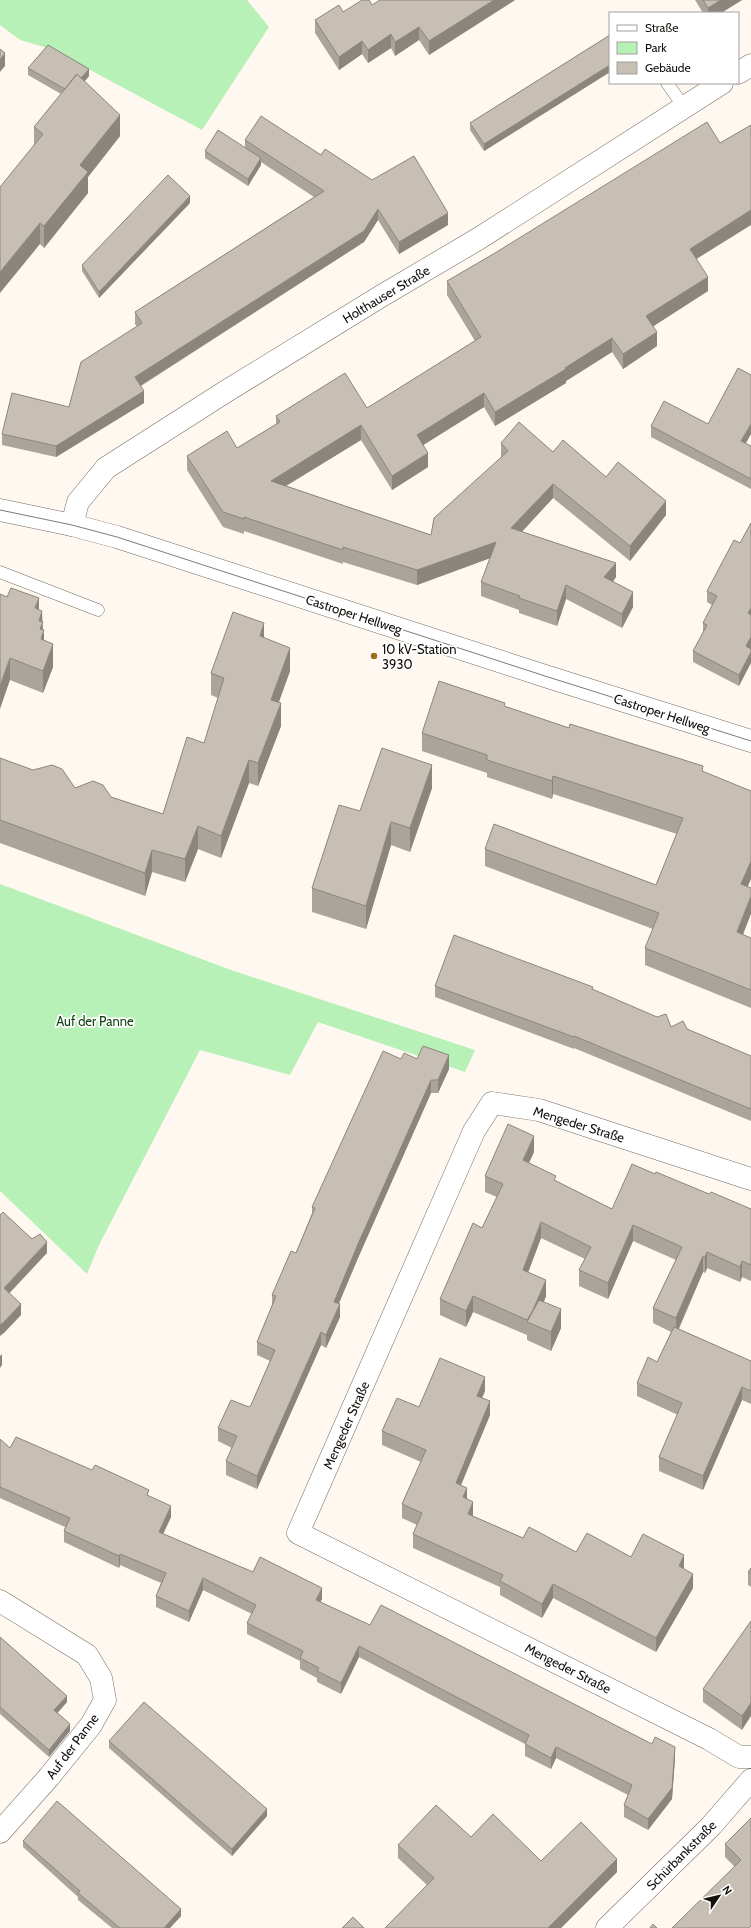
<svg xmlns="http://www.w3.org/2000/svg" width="751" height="1928" font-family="Cabin,sans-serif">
  <rect width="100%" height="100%" fill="#fef8f1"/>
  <!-- green -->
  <path fill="#b8f1b7" d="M 0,0 L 247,0 L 269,27 L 202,130 L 51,49 L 20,40 L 0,25 Z
    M 0,884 L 231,970 L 475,1050 L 465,1072 L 318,1022 L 290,1075 L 200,1050 L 99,1245 L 87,1274 L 0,1191 Z"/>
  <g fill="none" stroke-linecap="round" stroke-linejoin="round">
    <defs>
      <path id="lane" d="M 667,83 L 684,107
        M 0,572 L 98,610"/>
      <path id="street" d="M 738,73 L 751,65
        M 72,525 L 78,502 L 106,468 L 225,392 L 383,295 L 478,239 L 722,83
        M 751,1179 L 539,1110 L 492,1103 L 474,1131 L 298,1533 L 709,1739 L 739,1757 L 751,1757
        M 0,1601 L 87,1655 L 101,1678 L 105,1700 L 91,1725 L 49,1777 L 0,1832
        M 607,1928 L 711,1826 L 751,1780"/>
      <path id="secondary" d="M 0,510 L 72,525 L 117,537 L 545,676 L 751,741"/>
    </defs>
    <!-- lane casing -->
    <use href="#lane" stroke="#736b61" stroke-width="13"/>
    <!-- street casing -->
    <use href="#street" stroke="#736b61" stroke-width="23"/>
    <!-- secondary casing -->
    <use href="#secondary" stroke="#736b61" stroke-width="23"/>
    <!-- lane -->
    <use href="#lane" stroke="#fff" stroke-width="12"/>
    <!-- street -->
    <use href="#street" stroke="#fff" stroke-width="22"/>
    <!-- secondary -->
    <use href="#secondary" stroke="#fff" stroke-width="22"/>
    <!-- tram -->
    <path stroke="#7f7b76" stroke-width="1" d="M 0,510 L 72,525 L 117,537 L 545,676 L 751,741"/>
  </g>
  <!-- wall -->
  <path fill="#aba49a" d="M 515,0 L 429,55 L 419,40 L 395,56 L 391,48 L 368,63 L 362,54 L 339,70 L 315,33 L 315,20 L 343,12 L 372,5 Z
    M 695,0 L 742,0 L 721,13 L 703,13 Z
    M 610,35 L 610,72 L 484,151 L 470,130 L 470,123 Z
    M 28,68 L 89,76 L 84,81 L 120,136 L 88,177 L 88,193 L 44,248 L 40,244 L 34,144 L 34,127 L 61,94 L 28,75 Z
    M 245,140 L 321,155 L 372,180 L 448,225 L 399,254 L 378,220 L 364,242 L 141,386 L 144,403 L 56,457 L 2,445 L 2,434 L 69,407 L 137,327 L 135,324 L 135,312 L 314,197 L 261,162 L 261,165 L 248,186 L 205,158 L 205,151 L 245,148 Z
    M 190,203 L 99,298 L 82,271 L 82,265 Z
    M 697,259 L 708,291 L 653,326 L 657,346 L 623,369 L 612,352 L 566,381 L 566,383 L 495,426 L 484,407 L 423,445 L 428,467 L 392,490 L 361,440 L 286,486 L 431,535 L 501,458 L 501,443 L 553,452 L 606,477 L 666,515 L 630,561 L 553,498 L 522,532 L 616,577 L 613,582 L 633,607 L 622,628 L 566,599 L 557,626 L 519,613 L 519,610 L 481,596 L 481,582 L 490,558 L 417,585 L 343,562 L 343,564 L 244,531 L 244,534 L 223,527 L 187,470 L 187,456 L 237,448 L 276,424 L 276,416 L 367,408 L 475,341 L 447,295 L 447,281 Z
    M 708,424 L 751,446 L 751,489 L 651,437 L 651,426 Z
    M 740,543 L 751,649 L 739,686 L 693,662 L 693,651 L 703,633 L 703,623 L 712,605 L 707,602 L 707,591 Z
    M 0,594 L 39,610 L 42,622 L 44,641 L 53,667 L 43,693 L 10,680 Z
    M 264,638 L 290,671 L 279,702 L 281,726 L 258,786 L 249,783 L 221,858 L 198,849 L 185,882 L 152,872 L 145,896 L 0,843 L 0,758 L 75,788 L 111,797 L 163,814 L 204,743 L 218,698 L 211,695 L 211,673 Z
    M 505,707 L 703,771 L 748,887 L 743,935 L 751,938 L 751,1008 L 645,965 L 645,948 L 653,929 L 485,866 L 485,849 L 656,885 L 677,834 L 553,794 L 552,799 L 487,777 L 487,773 L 422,751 L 422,733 Z
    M 432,788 L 410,852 L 391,845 L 366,929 L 312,912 L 312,888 L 360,811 Z
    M 435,986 L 593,990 L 671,1027 L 687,1029 L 751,1056 L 751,1121 L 574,1048 L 574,1049 L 435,997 Z
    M 401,1059 L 417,1059 L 449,1069 L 438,1093 L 431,1093 L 358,1258 L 339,1303 L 340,1317 L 326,1348 L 321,1345 L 257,1489 L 226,1475 L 226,1461 L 232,1448 L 218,1441 L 218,1428 L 249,1407 L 251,1405 L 270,1361 L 257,1355 L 257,1342 L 272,1306 L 272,1295 L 296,1253 L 312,1213 L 312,1207 Z
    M 534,1152 L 529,1163 L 556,1181 L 612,1209 L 655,1174 L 709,1194 L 751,1209 L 751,1281 L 742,1277 L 740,1282 L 707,1268 L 705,1273 L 703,1272 L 679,1329 L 751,1361 L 751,1404 L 742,1400 L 703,1490 L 659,1471 L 659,1457 L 678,1415 L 637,1396 L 637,1383 L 657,1362 L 671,1332 L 653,1323 L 653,1308 L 676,1260 L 633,1241 L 608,1299 L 579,1286 L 579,1270 L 585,1259 L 541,1238 L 528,1272 L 546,1296 L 544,1302 L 561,1328 L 551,1351 L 527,1340 L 527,1335 L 473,1312 L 466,1327 L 440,1315 L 440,1299 L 482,1228 L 497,1197 L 485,1192 L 485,1176 Z
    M 485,1391 L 482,1398 L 490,1415 L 461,1485 L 467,1499 L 473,1516 L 523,1538 L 576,1552 L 631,1557 L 684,1569 L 693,1588 L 656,1652 L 553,1598 L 542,1618 L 500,1595 L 500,1587 L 413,1548 L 413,1534 L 417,1525 L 402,1518 L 402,1504 L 421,1462 L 382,1445 L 382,1431 L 419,1407 Z
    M 0,1439 L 10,1448 L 149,1496 L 171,1517 L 163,1534 L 253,1572 L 322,1599 L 320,1602 L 370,1625 L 675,1758 L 672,1799 L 648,1830 L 624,1817 L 624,1805 L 628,1795 L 556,1758 L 551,1769 L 525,1756 L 525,1744 L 359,1657 L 341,1694 L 317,1682 L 317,1678 L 300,1669 L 300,1661 L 247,1634 L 247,1623 L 252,1614 L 203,1590 L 189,1622 L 156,1607 L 156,1596 L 161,1583 L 120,1565 L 119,1568 L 64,1542 L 64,1531 L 65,1527 L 0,1498 Z
    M 751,1568 L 751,1587 L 748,1585 L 748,1572 Z
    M 751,1621 L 742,1730 L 703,1702 L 703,1689 Z
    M 0,1637 L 67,1702 L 57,1713 L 70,1731 L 49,1757 L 0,1714 Z
    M 109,1741 L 267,1816 L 232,1856 L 109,1748 Z
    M 751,1818 L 751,1928 L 734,1866 L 725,1857 L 725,1844 Z
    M 471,1837 L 541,1861 L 617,1872 L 561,1928 L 385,1928 L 427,1885 L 398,1858 L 398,1845 Z
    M 23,1841 L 181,1916 L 170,1928 L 112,1928 L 78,1900 L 78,1897 L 23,1847 Z"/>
  <!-- shaded-wall -->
  <path fill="#8b867d" d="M 494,0 L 515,0 L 429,55 L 429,41 Z
    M 721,0 L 742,0 L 721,13 L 708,13 L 708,8 Z
    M 419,27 L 419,40 L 395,56 L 395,42 Z
    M 391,34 L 391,48 L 368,63 L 368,50 Z
    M 362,41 L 362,54 L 339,70 L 339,57 Z
    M 5,53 L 5,66 L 0,72 L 0,60 Z
    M 610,65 L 610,72 L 484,151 L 484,144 Z
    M 89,69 L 89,76 L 70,99 L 70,92 Z
    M 120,115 L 120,136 L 88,177 L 88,193 L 44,248 L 44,226 L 80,165 Z
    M 261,158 L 261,165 L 248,186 L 248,179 Z
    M 190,196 L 190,203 L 99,298 L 99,292 Z
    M 378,209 L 378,220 L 364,242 L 135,389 L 135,377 Z
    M 751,210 L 751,225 L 690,263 L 690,249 Z
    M 448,213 L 448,225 L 399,254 L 399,242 Z
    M 40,223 L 40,244 L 0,293 L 0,272 Z
    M 708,277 L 708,291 L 646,331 L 646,316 Z
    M 657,332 L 657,346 L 623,369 L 623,354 Z
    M 612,338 L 612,352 L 566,381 L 566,383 L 495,426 L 495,412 Z
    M 144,391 L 144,403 L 56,457 L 56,446 Z
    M 484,393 L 484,407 L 417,449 L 417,435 Z
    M 751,424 L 751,434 L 741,452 L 741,441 Z
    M 361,425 L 361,440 L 271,495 L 271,481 Z
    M 428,453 L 428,467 L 392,490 L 392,476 Z
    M 553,484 L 553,498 L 511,543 L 511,528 Z
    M 666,501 L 666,515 L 630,561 L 630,546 Z
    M 496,542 L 496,556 L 417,585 L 417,570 Z
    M 616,563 L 616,577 L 604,592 L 604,577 Z
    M 566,585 L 566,599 L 557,626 L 557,611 Z
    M 633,592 L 633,607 L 622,628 L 622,614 Z
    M 39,598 L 39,618 L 42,611 L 43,634 L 44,630 L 44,653 L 41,662 L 35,608 Z
    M 751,608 L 751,619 L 748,613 Z
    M 264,623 L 264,646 L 260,636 Z
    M 751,637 L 751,648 L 746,657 L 746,646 Z
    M 53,644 L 53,667 L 43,693 L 43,671 Z
    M 290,648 L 290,671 L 271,723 L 271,700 Z
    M 751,652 L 751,663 L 739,686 L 739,675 Z
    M 10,658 L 10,680 L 0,709 L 0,686 Z
    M 281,703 L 281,726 L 258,786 L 258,763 Z
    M 249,760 L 249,783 L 221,858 L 221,836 Z
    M 432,765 L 432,788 L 410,852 L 410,828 Z
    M 553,776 L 553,794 L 552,799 L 552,781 Z
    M 391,822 L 391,845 L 366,929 L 366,906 Z
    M 198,826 L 198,849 L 185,882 L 185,859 Z
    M 152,850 L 152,872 L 145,896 L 145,873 Z
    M 751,861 L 751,879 L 741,902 L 741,884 Z
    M 751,896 L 751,914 L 737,950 L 737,932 Z
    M 449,1055 L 449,1069 L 438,1093 L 438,1080 Z
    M 431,1080 L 431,1093 L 358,1258 L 334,1315 L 334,1302 L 358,1244 Z
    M 534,1136 L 534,1152 L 523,1175 L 523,1160 Z
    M 541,1222 L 541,1238 L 523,1286 L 523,1270 Z
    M 633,1225 L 633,1241 L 608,1299 L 608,1283 Z
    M 47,1242 L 47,1253 L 4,1299 L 4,1288 Z
    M 707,1252 L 707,1268 L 705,1273 L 705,1257 Z
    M 703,1256 L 703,1272 L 676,1334 L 676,1318 Z
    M 742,1261 L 742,1277 L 740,1282 L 740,1267 Z
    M 546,1280 L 546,1296 L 534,1325 L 529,1321 Z
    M 473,1296 L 473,1312 L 466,1327 L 466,1311 Z
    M 21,1304 L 21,1315 L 4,1333 L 0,1336 L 0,1325 Z
    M 340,1304 L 340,1317 L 326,1348 L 326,1335 Z
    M 561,1309 L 561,1328 L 551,1351 L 551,1332 Z
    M 321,1332 L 321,1345 L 257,1489 L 257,1476 Z
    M 2,1354 L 2,1365 L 0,1368 L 0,1356 Z
    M 485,1377 L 485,1391 L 477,1410 L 477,1396 Z
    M 742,1387 L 742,1400 L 703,1490 L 703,1476 Z
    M 490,1401 L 490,1415 L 456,1497 L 456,1483 Z
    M 467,1488 L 467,1502 L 463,1497 Z
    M 473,1502 L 473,1516 L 468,1528 L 468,1514 Z
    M 171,1506 L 171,1517 L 159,1543 L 159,1532 Z
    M 120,1554 L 120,1565 L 119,1568 L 119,1556 Z
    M 684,1555 L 684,1569 L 679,1566 Z
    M 693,1574 L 693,1588 L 656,1652 L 656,1638 Z
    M 203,1578 L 203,1590 L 189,1622 L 189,1611 Z
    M 553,1584 L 553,1598 L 542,1618 L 542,1604 Z
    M 322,1588 L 322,1599 L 316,1611 L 316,1600 Z
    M 359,1646 L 359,1657 L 341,1694 L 341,1683 Z
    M 67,1696 L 67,1702 L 54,1717 L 54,1710 Z
    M 751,1703 L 751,1716 L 742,1730 L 742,1716 Z
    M 70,1724 L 70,1731 L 49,1757 L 49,1750 Z
    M 556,1747 L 556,1758 L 551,1769 L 551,1758 Z
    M 675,1747 L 675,1758 L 672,1799 L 648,1830 L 648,1819 Z
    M 267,1809 L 267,1816 L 232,1856 L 232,1849 Z
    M 617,1859 L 617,1872 L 561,1928 L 548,1928 Z
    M 181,1909 L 181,1916 L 170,1928 L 164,1928 Z"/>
  <!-- building -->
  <path fill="#c7bfb3" stroke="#8b867d" d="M 362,0 L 369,0 L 372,5 L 380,0 L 494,0 L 429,41 L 419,27 L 395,42 L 391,34 L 368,50 L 362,41 L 339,57 L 315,20 L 339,5 L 343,12 Z
    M 703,0 L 721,0 L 708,8 Z
    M 610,35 L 610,65 L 484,144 L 470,123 Z
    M 48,45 L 89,69 L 81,78 L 77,74 L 65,89 L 28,68 Z
    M 0,49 L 5,53 L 0,60 Z
    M 77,74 L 120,115 L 80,165 L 88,172 L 44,226 L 40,223 L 0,272 L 0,187 L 43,134 L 34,127 Z
    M 261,116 L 321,155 L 325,149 L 372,180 L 414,156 L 448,213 L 399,242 L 378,209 L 364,231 L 135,377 L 144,391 L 56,446 L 2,434 L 12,393 L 69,407 L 81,362 L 142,323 L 135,312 L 324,191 L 245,140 Z
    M 707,122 L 720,143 L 751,125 L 751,210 L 690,249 L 708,277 L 646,316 L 657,332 L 623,354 L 612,338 L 565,368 L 566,369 L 495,412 L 484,393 L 417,435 L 428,453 L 392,476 L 361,425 L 271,481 L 431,535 L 434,518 L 508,451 L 501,443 L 519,422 L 553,452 L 563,440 L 606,477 L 618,462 L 666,501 L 630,546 L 553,484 L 511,528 L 616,563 L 604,577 L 633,592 L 622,614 L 566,585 L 557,611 L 519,598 L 520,596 L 481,582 L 496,542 L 417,570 L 343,547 L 343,550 L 244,517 L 244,519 L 223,512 L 187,456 L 227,431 L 237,448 L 280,422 L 276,416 L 345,373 L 367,408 L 481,337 L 447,281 L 495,253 Z
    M 218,130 L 261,158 L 248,179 L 205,151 Z
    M 168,175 L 190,196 L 99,292 L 82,265 Z
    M 738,368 L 751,375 L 751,424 L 741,441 L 751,446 L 751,479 L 651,426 L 664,401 L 708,424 Z
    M 751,523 L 751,608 L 748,613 L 751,615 L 751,637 L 746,646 L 751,649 L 751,652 L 739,675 L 693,651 L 707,625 L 703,623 L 717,596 L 707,591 L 734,540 L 740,543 Z
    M 11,588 L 39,598 L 35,608 L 42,611 L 39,621 L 43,622 L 40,629 L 44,630 L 41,639 L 53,644 L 43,671 L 10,658 L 0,686 L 0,594 L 7,597 Z
    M 233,612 L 264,623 L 260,636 L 290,648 L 271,700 L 281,703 L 258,763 L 249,760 L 221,836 L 198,826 L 185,859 L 152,850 L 145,873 L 0,820 L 0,758 L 33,770 L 52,765 L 62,769 L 75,788 L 93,781 L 103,785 L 111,797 L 163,814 L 187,737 L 204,743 L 224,678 L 211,673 Z
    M 439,681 L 505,703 L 504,706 L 569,728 L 570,724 L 703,766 L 702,771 L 751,791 L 751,861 L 741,884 L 751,888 L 751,896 L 737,932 L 751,938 L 751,990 L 645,948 L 659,913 L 485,849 L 494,824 L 656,885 L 683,818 L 553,776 L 552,781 L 487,760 L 487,755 L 422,733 Z
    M 382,748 L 432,765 L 410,828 L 391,822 L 366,906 L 312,888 L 339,805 L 360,811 Z
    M 454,935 L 593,987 L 592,989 L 657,1017 L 666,1014 L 671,1027 L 683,1021 L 687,1029 L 751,1056 L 751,1109 L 574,1036 L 574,1037 L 435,986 Z
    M 423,1046 L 449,1055 L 438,1080 L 431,1080 L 358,1244 L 334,1302 L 340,1304 L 326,1335 L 321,1332 L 257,1476 L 226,1461 L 237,1436 L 218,1428 L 231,1400 L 249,1407 L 251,1405 L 275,1350 L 257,1342 L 276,1296 L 272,1295 L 291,1251 L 296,1253 L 315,1208 L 312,1207 L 383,1051 L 401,1059 L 404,1053 L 417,1059 Z
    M 508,1124 L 534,1136 L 523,1160 L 556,1176 L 554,1180 L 612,1209 L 632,1164 L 655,1174 L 656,1172 L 709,1194 L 711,1192 L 751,1209 L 751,1265 L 742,1261 L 740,1267 L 707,1252 L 705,1257 L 703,1256 L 676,1318 L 653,1308 L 682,1247 L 633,1225 L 608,1283 L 579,1270 L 591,1247 L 541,1222 L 523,1270 L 546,1280 L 533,1310 L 527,1320 L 473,1296 L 466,1311 L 440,1299 L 473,1223 L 482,1228 L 503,1184 L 485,1176 Z
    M 3,1212 L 32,1239 L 40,1234 L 47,1242 L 4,1288 L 21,1304 L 4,1322 L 0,1325 L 0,1215 Z
    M 539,1300 L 561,1309 L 551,1332 L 527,1322 Z
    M 674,1327 L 751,1361 L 751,1391 L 742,1387 L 703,1476 L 659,1457 L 682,1403 L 637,1383 L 648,1357 L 657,1362 Z
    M 440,1358 L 485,1377 L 477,1396 L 490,1401 L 456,1483 L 467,1488 L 463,1497 L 473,1502 L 468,1514 L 523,1538 L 529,1527 L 576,1552 L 587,1533 L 631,1557 L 643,1534 L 684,1555 L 679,1566 L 693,1574 L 656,1638 L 553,1584 L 542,1604 L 500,1581 L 503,1575 L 413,1534 L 422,1513 L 402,1504 L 426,1450 L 382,1431 L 397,1398 L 419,1407 Z
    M 16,1437 L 92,1470 L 95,1465 L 149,1490 L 147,1495 L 171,1506 L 159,1532 L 253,1572 L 260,1557 L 322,1588 L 316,1600 L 370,1625 L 381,1605 L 652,1744 L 655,1737 L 675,1747 L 672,1788 L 648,1819 L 624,1805 L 632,1785 L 556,1747 L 551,1758 L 525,1744 L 529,1735 L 359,1646 L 341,1683 L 317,1671 L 319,1668 L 300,1658 L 303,1651 L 247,1623 L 256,1605 L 203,1578 L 189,1611 L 156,1596 L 166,1573 L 120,1554 L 119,1556 L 64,1531 L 70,1518 L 0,1487 L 0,1439 L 10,1448 Z
    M 751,1568 L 751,1574 L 748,1572 Z
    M 751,1621 L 751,1703 L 742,1716 L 703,1689 Z
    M 0,1637 L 67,1696 L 54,1710 L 70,1724 L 49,1750 L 0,1707 Z
    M 144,1702 L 267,1809 L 232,1849 L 109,1741 Z
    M 57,1801 L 181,1909 L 164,1928 L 120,1928 L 78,1893 L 80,1891 L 23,1841 Z
    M 436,1805 L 471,1837 L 493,1814 L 541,1861 L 581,1822 L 617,1859 L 548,1928 L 385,1928 L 434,1878 L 398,1845 Z
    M 751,1818 L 751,1926 L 749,1928 L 672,1928 L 741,1860 L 725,1844 Z
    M 353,1917 L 364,1928 L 342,1928 Z
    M 653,1924 L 657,1928 L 650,1928 Z"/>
  <!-- markers -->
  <circle fill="#9b6c1e" stroke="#fff" stroke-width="1.5" cx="374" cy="656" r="4"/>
  <g text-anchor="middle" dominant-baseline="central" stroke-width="3.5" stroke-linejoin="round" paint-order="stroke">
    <!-- street labels -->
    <g font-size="13" fill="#13100c" stroke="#fff">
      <text transform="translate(386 294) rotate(-31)">Holthauser Straße</text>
      <text transform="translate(354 614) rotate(18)">Castroper Hellweg</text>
      <text transform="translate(662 713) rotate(18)">Castroper Hellweg</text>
      <text transform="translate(579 1124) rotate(17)">Mengeder Straße</text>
      <text transform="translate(346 1425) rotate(-66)">Mengeder Straße</text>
      <text transform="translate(568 1668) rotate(27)">Mengeder Straße</text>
      <text transform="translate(72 1746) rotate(-53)">Auf der Panne</text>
      <text transform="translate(681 1855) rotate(-45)">Schürbankstraße</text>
    </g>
    <!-- poi labels -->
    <g font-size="13" fill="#13100c" stroke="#fff" text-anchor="start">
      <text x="382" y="649">10 kV-Station<tspan x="382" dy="15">3930</tspan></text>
    </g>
    <!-- park labels -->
    <g font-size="13" fill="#0f4514" stroke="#fff">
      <text x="95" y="1021">Auf der Panne</text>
    </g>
  </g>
  <!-- legend -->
  <rect x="609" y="12" width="130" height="72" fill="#ffffff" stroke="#a19f9e"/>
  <rect x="617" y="25" width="20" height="6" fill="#ffffff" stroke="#a19f9e"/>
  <text x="645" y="32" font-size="12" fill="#13100c">Straße</text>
  <rect x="617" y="42" width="20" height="12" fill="#b8f1b7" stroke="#a19f9e"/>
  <text x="645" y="52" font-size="12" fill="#13100c">Park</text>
  <rect x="617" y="62" width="20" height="12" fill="#c7bfb3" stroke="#a19f9e"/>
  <text x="645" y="72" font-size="12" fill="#13100c">Gebäude</text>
  <!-- north arrow -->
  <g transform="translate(719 1896) rotate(55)" stroke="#ffffff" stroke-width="3" paint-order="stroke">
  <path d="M0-3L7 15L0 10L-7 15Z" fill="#13100c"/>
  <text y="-6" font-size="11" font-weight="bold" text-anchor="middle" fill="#13100c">N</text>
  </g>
</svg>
